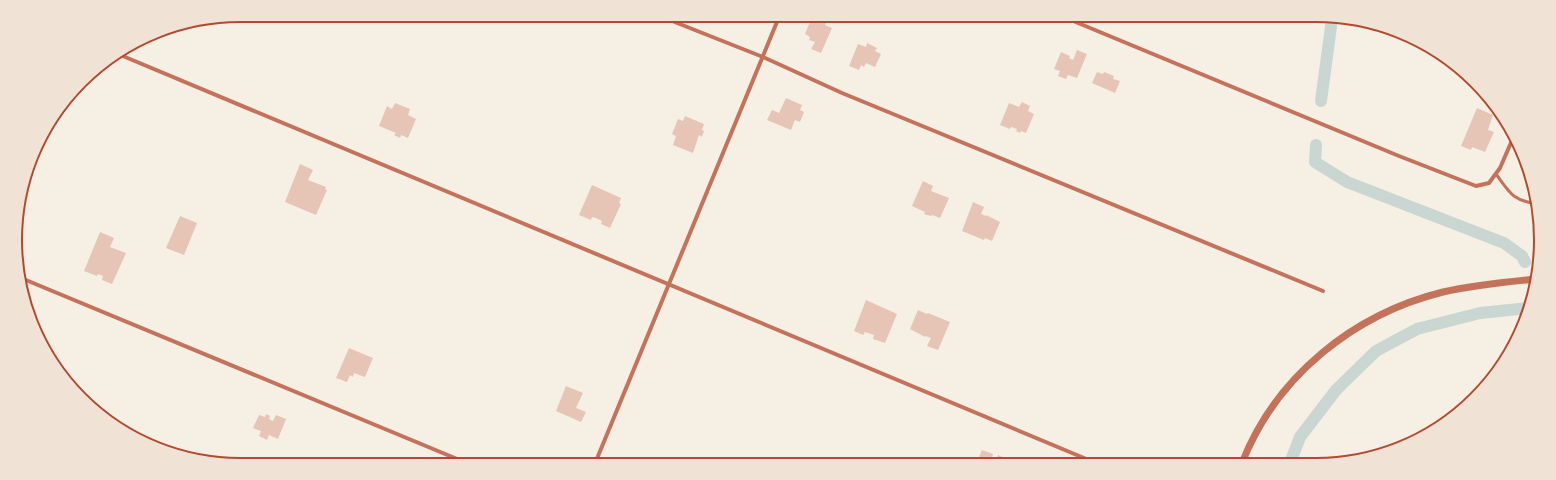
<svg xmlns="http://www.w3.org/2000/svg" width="1556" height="480" font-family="'Alegreya Sans',sans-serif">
  <rect width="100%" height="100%" fill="#f6efe4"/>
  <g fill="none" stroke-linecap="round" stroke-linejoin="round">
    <!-- canal -->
    <path stroke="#c9d6d2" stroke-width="12" d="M 1321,101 L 1332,19
      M 1316,145 L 1315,162 L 1347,182 L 1504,243 L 1522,256 L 1525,262
      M 1290,463 L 1300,437 L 1336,390 L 1376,351 L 1417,329 L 1480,313 L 1528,308"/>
  </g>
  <!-- building -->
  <path fill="#e6c5b7" d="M 811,19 L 819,22 L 821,19 L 826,22 L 825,25 L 832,28 L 821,53 L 811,49 L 815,42 L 809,40 L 810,37 L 805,34 Z
    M 867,43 L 877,48 L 875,51 L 881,54 L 875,67 L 866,63 L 864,67 L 861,65 L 859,70 L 849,66 L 858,44 L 866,47 Z
    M 1077,50 L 1087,54 L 1077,78 L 1068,75 L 1066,79 L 1058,76 L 1060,71 L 1054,69 L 1061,52 L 1070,56 L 1069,58 L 1073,60 Z
    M 1097,72 L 1103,74 L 1104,72 L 1114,76 L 1113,79 L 1120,81 L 1115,93 L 1092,83 Z
    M 786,98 L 802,105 L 800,110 L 804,112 L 800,122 L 795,120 L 791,130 L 767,120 L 772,110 L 779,113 Z
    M 1022,102 L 1030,106 L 1028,111 L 1034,114 L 1026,133 L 1021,131 L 1020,133 L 1016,131 L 1017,129 L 1011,127 L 1010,129 L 1000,125 L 1009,103 L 1019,107 Z
    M 395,103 L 410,109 L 408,115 L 416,119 L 408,138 L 401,135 L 400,138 L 394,135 L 396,133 L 379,126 L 387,106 L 392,109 Z
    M 1477,108 L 1493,115 L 1488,130 L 1494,132 L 1485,152 L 1472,147 L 1471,150 L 1461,146 Z
    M 685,116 L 704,124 L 702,130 L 704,131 L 702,137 L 699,135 L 693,153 L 673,145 L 676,136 L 672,134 L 678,119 L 683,121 Z
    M 300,164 L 313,170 L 308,180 L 326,187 L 325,189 L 327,190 L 316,215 L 285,202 Z
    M 923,181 L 933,186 L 931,191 L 949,198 L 940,218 L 932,215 L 931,216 L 924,214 L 925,212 L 912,206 Z
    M 592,185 L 621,198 L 619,203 L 621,204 L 610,228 L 601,224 L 602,221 L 596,218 L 592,217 L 591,220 L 579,215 Z
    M 973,202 L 984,207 L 981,214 L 986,216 L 986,215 L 1000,222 L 992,241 L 985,238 L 984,240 L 962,231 Z
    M 180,216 L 197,223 L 184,255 L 166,248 Z
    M 100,232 L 114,238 L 110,247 L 126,253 L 112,284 L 102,280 L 103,276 L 98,274 L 97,276 L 84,271 Z
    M 866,300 L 897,314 L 885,343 L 873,339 L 874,335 L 865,332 L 863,335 L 854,331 Z
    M 918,310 L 927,314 L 928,313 L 950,322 L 938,350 L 927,346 L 931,338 L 925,336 L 925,337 L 910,329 Z
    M 349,348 L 373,358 L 365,377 L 354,373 L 353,377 L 350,375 L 347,382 L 336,378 Z
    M 566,386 L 583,393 L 576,408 L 586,412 L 581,422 L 556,411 Z
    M 266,414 L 270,416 L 269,419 L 273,421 L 276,415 L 286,419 L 278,439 L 269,435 L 267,440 L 259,436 L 261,431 L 253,428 L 259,415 L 265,417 Z
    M 982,450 L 993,454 L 992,458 L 996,460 L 998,455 L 1013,462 L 977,462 Z"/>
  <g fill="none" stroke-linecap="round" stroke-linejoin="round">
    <!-- service -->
    <path stroke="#c5725c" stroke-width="3" d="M 1496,174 C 1510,193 1512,200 1537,204"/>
    <!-- minor -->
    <path stroke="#c5725c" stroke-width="4" d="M 662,17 L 763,57 L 842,93 L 1323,291
      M 1066,18 L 1399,156 L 1476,186 L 1489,183 L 1500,168 L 1513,138
      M 118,54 L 1096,463
      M 21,278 L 462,461
      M 596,461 L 779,17"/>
    <!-- tertiary -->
    <path stroke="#c5725c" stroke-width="7" d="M 1242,463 C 1276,376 1354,314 1443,292 C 1474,285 1505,282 1537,279"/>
  </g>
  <!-- crop -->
  <path d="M0 0H1556V480H0ZM240 22H1316A218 218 0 0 1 1534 240V240A218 218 0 0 1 1316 458H240A218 218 0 0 1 22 240V240A218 218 0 0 1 240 22Z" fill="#f1e2d6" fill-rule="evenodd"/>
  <path fill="none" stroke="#b5482f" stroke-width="2" d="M240 22H1316A218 218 0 0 1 1534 240V240A218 218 0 0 1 1316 458H240A218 218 0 0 1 22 240V240A218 218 0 0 1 240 22Z"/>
</svg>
